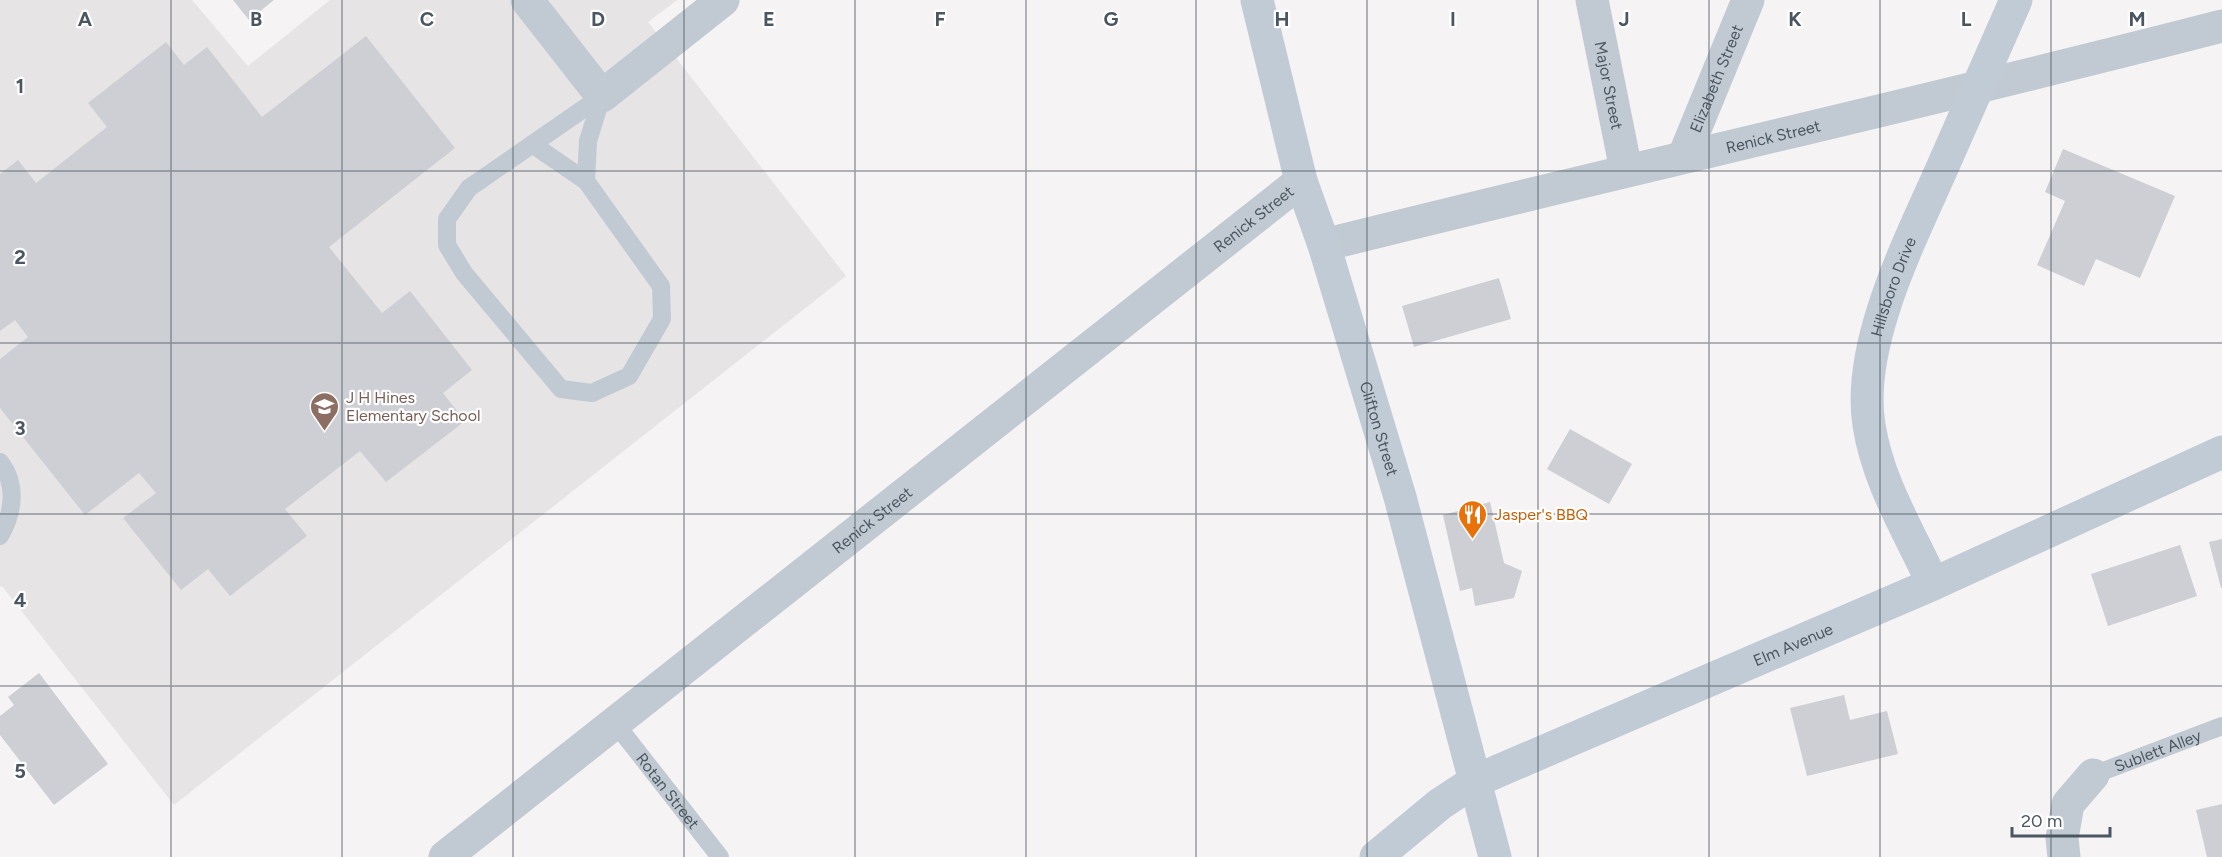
<svg xmlns="http://www.w3.org/2000/svg" width="2222" height="857" font-family="Figtree,sans-serif">
  <rect width="100%" height="100%" fill="#f5f3f3"/>
  <!-- education -->
  <path fill="#e6e4e5" d="M 0,0 L 192,0 L 248,66 L 330,0 L 677,0 L 648,22 L 846,276 L 174,805 L 2,586 L 0,587 Z"/>
  <!-- building -->
  <path fill="#cdcfd5" d="M 233,0 L 274,0 L 249,20 Z
    M 366,36 L 455,148 L 329,247 L 382,313 L 410,291 L 472,370 L 443,393 L 465,421 L 386,482 L 360,451 L 285,509 L 307,536 L 230,596 L 208,569 L 181,590 L 123,518 L 156,493 L 139,473 L 85,515 L 0,408 L 0,359 L 28,337 L 15,320 L 0,331 L 0,174 L 18,160 L 36,183 L 107,127 L 88,103 L 166,42 L 184,65 L 207,47 L 262,117 Z
    M 2063,149 L 2175,196 L 2140,278 L 2096,259 L 2084,286 L 2037,265 L 2065,201 L 2045,192 Z
    M 1499,278 L 1511,319 L 1414,347 L 1402,306 Z
    M 1570,429 L 1632,464 L 1609,504 L 1547,469 Z
    M 1490,502 L 1504,563 L 1522,571 L 1514,598 L 1475,606 L 1472,588 L 1460,591 L 1443,515 Z
    M 2222,539 L 2222,588 L 2221,588 L 2209,542 Z
    M 2180,545 L 2197,596 L 2108,626 L 2091,574 Z
    M 39,673 L 108,764 L 54,805 L 0,735 L 0,716 L 14,705 L 8,697 Z
    M 1844,695 L 1850,720 L 1887,711 L 1898,754 L 1807,776 L 1790,708 Z
    M 2222,804 L 2222,857 L 2207,857 L 2196,810 Z"/>
  <g fill="none" stroke-linecap="round" stroke-linejoin="round">
    <!-- lane -->
    <g stroke="#c1cad2" stroke-width="18">
      <path d="M 532,144 L 586,181 L 661,286 L 662,319 L 629,376 L 592,393 L 561,389 L 464,273 L 447,245 L 447,219 L 469,188 L 602,96"/>
      <path d="M 586,181 L 588,141 L 602,96"/>
      <path d="M 0,462 C 17,484 14,512 0,536"/>
      <path id="s1" d="M 615,723 L 720,857"/>
      <path id="s2" d="M 2093,775 L 2222,726"/>
    </g>
    <!-- street -->
    <g stroke="#c1cad2" stroke-width="33">
      <path d="M 527,0 L 602,96 L 723,0"/>
      <path id="s3" d="M 1592,0 L 1626,170"/>
      <path id="s4" d="M 1684,156 L 1748,0"/>
      <path id="s5" d="M 1324,245 C 1623,170 1924,103 2222,26"/>
      <path id="s6" d="M 445,857 L 1301,181"/>
      <path d="M 2064,857 L 2062,838 L 2068,804 L 2093,775"/>
    </g>
    <!-- secondary -->
    <g stroke="#c1cbd6" stroke-width="33">
      <path id="s7" d="M 1257,0 L 1301,181 L 1324,245 L 1400,497 L 1495,857"/>
      <path id="s8" d="M 1933,584 C 1909,531 1878,483 1869,425 C 1856,344 1911,239 1943,166 C 1967,111 1992,55 2016,0"/>
      <path id="s9" d="M 1376,857 L 1440,804 L 1475,781 L 1933,584 L 2222,452"/>
    </g>
  </g>
  <!-- grid -->
  <path fill="none" stroke="#4a5661" stroke-width="1.5" stroke-opacity="0.55" d="M 171,0 L 171,857M 342,0 L 342,857M 513,0 L 513,857M 684,0 L 684,857M 855,0 L 855,857M 1026,0 L 1026,857M 1196,0 L 1196,857M 1367,0 L 1367,857M 1538,0 L 1538,857M 1709,0 L 1709,857M 1880,0 L 1880,857M 2051,0 L 2051,857M 0,171 L 2222,171M 0,343 L 2222,343M 0,514 L 2222,514M 0,686 L 2222,686"/>
  <!-- icons -->
  <defs>
    <symbol id="school-pin" viewBox="-11 -11 22 30"><path d="M0 17L-7.5 6A9.5 9.5 0 1 1 7.5 6Z" fill="#8d6e63" stroke="#fff"/><path d="M0-5L7-2L0 1L-7-2ZM-4 1L0 2.5L4 1V4Q0 6-4 4Z" fill="#fff"/></symbol>
    <symbol id="restaurant-pin" viewBox="-11 -11 22 30"><path d="M0 17L-7.5 6A9.5 9.5 0 1 1 7.5 6Z" fill="#e8710a" stroke="#fff"/><path d="M-5-6h1v4h1v-4h1v4h1v-4h1v5L-1.5 .5V6h-2V.5L-5-1ZM5-6V6H3V1.5H1.5Q1.5-4 5-6Z" fill="#fff"/></symbol>
  </defs>
  <g fill-rule="evenodd">
    <use href="#school-pin" x="308" y="390" width="33" height="45"/>
    <use href="#restaurant-pin" x="1456" y="498" width="33" height="45"/>
  </g>
  <g text-anchor="middle" dominant-baseline="central" stroke-width="4.5" stroke-linejoin="round" paint-order="stroke">
    <!-- street labels -->
    <g font-size="16" fill="#4a5661" stroke="#fff">
      <text stroke="none"><textPath href="#s4" startOffset="84">Elizabeth Street</textPath></text>
      <text stroke="none"><textPath href="#s3" startOffset="87">Major Street</textPath></text>
      <text stroke="none"><textPath href="#s5" startOffset="462">Renick Street</textPath></text>
      <text stroke="none"><textPath href="#s6" startOffset="1030">Renick Street</textPath></text>
      <text stroke="none"><textPath href="#s8" startOffset="314">Hillsboro Drive</textPath></text>
      <text stroke="none"><textPath href="#s7" startOffset="446">Clifton Street</textPath></text>
      <text stroke="none"><textPath href="#s6" startOffset="544">Renick Street</textPath></text>
      <text stroke="none"><textPath href="#s9" startOffset="471">Elm Avenue</textPath></text>
      <text stroke="none"><textPath href="#s2" startOffset="69">Sublett Alley</textPath></text>
      <text stroke="none"><textPath href="#s1" startOffset="86">Rotan Street</textPath></text>
    </g>
    <!-- education labels -->
    <g font-size="16" fill="#785e54" stroke="#fff" text-anchor="start">
      <text x="346" y="397">J H Hines<tspan x="346" dy="18">Elementary School</tspan></text>
    </g>
    <!-- food labels -->
    <g font-size="16" fill="#c56008" stroke="#fff" text-anchor="start">
      <text x="1494" y="514">Jasper's BBQ</text>
    </g>
  </g>
  <g font-size="20" text-anchor="middle" font-weight="bold" fill="#4a5661" stroke="#fff" stroke-width="4.5" stroke-linejoin="round" paint-order="stroke">
    <text x="85" y="26">A</text>
    <text x="256" y="26">B</text>
    <text x="427" y="26">C</text>
    <text x="598" y="26">D</text>
    <text x="769" y="26">E</text>
    <text x="940" y="26">F</text>
    <text x="1111" y="26">G</text>
    <text x="1282" y="26">H</text>
    <text x="1453" y="26">I</text>
    <text x="1624" y="26">J</text>
    <text x="1795" y="26">K</text>
    <text x="1966" y="26">L</text>
    <text x="2137" y="26">M</text>
    <text x="20" y="93">1</text>
    <text x="20" y="264">2</text>
    <text x="20" y="435">3</text>
    <text x="20" y="607">4</text>
    <text x="20" y="778">5</text>
  </g>
  <!-- scale -->
  <path d="M2012 827v9h98v-9" fill="none" stroke="#4a5661" stroke-width="3"/>
  <text x="2021" y="827" font-size="18" fill="#4a5661" stroke="#ffffff" stroke-width="4.5" paint-order="stroke">20 m</text>
</svg>
